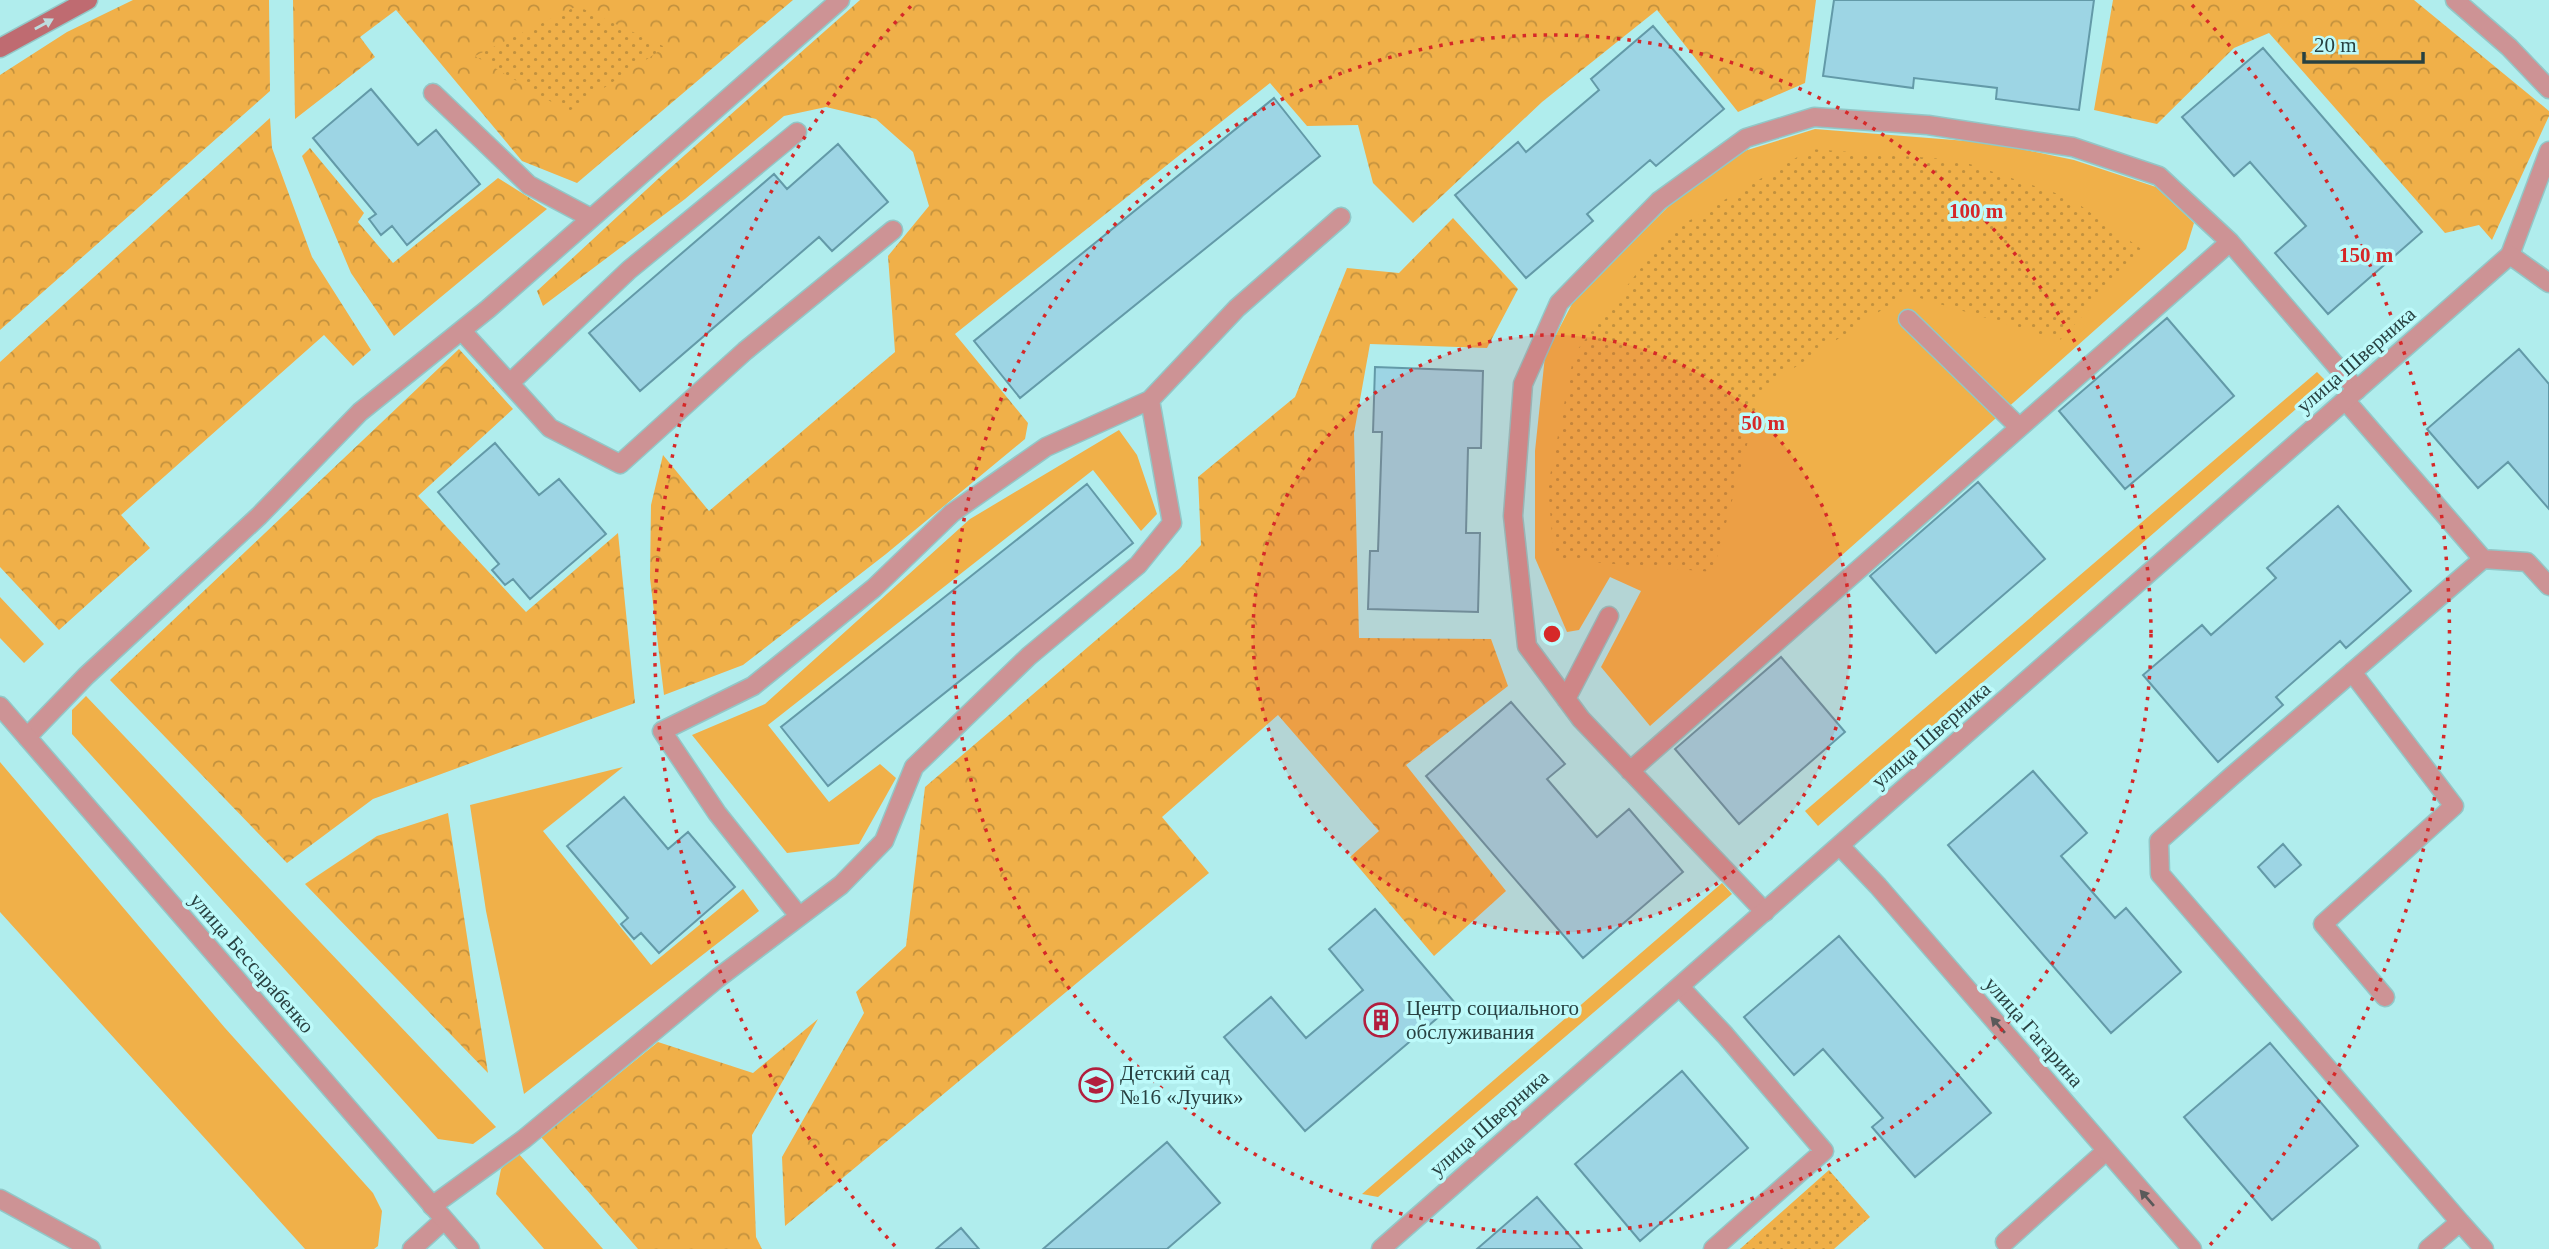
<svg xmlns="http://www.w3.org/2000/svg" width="2549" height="1249" font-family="'Times New Roman',serif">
  <defs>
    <pattern id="forest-crowns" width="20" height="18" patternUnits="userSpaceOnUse" patternTransform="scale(1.75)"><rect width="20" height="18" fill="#f0b049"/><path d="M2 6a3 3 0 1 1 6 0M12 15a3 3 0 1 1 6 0" fill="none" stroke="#c2913e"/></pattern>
    <pattern id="park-dots" width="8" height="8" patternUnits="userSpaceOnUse" patternTransform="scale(1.75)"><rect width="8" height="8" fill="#f0b049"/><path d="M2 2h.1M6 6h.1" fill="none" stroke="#c2913e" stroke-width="1.8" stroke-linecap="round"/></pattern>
  </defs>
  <rect width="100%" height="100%" fill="#b0eded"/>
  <!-- grass -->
  <path fill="#f0b049" d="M 1815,129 L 1992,143 L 2074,160 L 2156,187 L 2194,223 L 2186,249 L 1650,726 L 1601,667 L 1641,591 L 1610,577 L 1579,630 L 1567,632 L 1535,558 L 1535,451 L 1545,356 L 1574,300 L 1675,200 L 1741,152 Z
    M 2317,372 L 2327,382 L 1818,826 L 1805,811 Z
    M 1119,430 L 1137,455 L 1157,514 L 1141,531 L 1093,470 L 768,725 L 829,802 L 880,764 L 896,778 L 859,844 L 787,853 L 692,735 L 765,704 L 970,519 Z
    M 0,597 L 44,644 L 24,663 L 0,638 Z
    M 86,696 L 496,1127 L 473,1144 L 438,1139 L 72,734 L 72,710 Z
    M 0,762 L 225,1028 L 373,1193 L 382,1211 L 378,1246 L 374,1249 L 305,1249 L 0,912 Z
    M 623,767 L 543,831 L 651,965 L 743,889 L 759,911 L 524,1094 L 486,911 L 470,805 Z
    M 1722,883 L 1732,894 L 1378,1197 L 1362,1194 Z
    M 518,1153 L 603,1249 L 544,1249 L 496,1194 L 501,1169 Z"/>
  <!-- forest -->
  <path fill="url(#forest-crowns)" d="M 133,0 L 269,0 L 270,91 L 0,330 L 0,75 L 67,32 Z
    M 293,0 L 793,0 L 577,183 L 522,161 L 396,10 L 360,37 L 375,57 L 295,119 Z
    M 860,0 L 1816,0 L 1805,83 L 1738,112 L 1657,10 L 1542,102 L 1413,223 L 1373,183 L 1358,125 L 1307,126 L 1270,83 L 955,334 L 1028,423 L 1025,439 L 886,554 L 743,665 L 664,695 L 650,578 L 651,505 L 663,455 L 709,511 L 895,352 L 888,256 L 929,206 L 913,152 L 876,119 L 826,107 L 784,116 L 685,199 L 543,306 L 537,291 L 659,178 Z
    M 2113,0 L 2414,0 L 2549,111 L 2549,116 L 2492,240 L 2479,225 L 2445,233 L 2269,33 L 2234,48 L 2157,124 L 2094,110 Z
    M 270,118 L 272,148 L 312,257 L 371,350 L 353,366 L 324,335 L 121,515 L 150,548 L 59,630 L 0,567 L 0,362 Z
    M 310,148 L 364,213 L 358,222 L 393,263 L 498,178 L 547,209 L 394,336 L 351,273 L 302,156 Z
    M 1453,218 L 1518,289 L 1487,348 L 1370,344 L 1354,433 L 1359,638 L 1491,639 L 1508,686 L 1406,765 L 1506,891 L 1434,956 L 1350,857 L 1379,831 L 1278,715 L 1162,817 L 1209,873 L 785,1226 L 782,1157 L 864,1013 L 856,992 L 906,946 L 925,787 L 1180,568 L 1201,545 L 1198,477 L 1295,397 L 1347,268 L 1399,273 Z
    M 459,349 L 513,409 L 418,496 L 526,612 L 618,533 L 635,703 L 373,799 L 287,863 L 110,680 Z
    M 448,813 L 488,1073 L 305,884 L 377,836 Z
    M 818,1019 L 752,1135 L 756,1237 L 762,1249 L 638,1249 L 541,1137 L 658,1042 L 753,1073 Z"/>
  <!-- park -->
  <path fill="url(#park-dots)" d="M 577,6 L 665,47 L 568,112 L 475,56 Z
    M 1811,149 L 1958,160 L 2070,198 L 2144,251 L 2060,340 L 1906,294 L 1762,389 L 1713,572 L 1554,559 L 1548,486 L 1574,354 L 1668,233 Z
    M 1829,1170 L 1870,1217 L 1834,1249 L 1740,1249 Z"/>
  <!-- building -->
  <path fill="#9dd5e4" stroke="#639aa8" stroke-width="2" d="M 1834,0 L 2094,0 L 2079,110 L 1996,99 L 1997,88 L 1914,78 L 1913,88 L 1823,76 Z
    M 1653,26 L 1724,109 L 1656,166 L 1650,160 L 1587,214 L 1593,221 L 1526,278 L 1455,195 L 1518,142 L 1526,152 L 1599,90 L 1591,79 Z
    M 2263,48 L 2422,232 L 2328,314 L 2275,253 L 2306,226 L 2250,162 L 2234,176 L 2182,117 Z
    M 371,89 L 418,145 L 436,130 L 480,184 L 407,245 L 392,226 L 381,235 L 369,219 L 376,214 L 313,138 Z
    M 1274,98 L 1320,156 L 1020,398 L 974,341 Z
    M 838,144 L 888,202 L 832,251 L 819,237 L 640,391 L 589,333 L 774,174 L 787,189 Z
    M 2167,318 L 2234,396 L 2125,489 L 2059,411 Z
    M 2519,349 L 2549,384 L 2549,509 L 2508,462 L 2478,488 L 2427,429 Z
    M 1375,367 L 1483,371 L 1481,448 L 1468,448 L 1466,533 L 1480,533 L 1478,612 L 1368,609 L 1370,551 L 1378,551 L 1382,432 L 1373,432 Z
    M 495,443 L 539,495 L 559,479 L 606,534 L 530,599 L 513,579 L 505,585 L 492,570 L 499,564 L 438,492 Z
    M 1978,482 L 2045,559 L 1936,653 L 1870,576 Z
    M 1087,484 L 1133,543 L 828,786 L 781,727 Z
    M 2338,506 L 2411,591 L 2346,648 L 2340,641 L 2276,697 L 2283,705 L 2218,762 L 2143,675 L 2202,625 L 2211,635 L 2276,578 L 2267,568 Z
    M 1781,657 L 1845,732 L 1739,824 L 1675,749 Z
    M 1511,702 L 1565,764 L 1547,779 L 1597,837 L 1629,809 L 1683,872 L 1583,958 L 1426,776 Z
    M 2033,771 L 2087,833 L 2061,856 L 2115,918 L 2126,908 L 2181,972 L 2111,1033 L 1948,845 Z
    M 624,797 L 668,849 L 688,832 L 735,887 L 659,953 L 641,933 L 634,939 L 621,924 L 628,918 L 567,846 Z
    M 2283,844 L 2301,865 L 2275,887 L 2258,867 Z
    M 1375,909 L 1455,1003 L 1305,1131 L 1224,1037 L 1271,997 L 1306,1038 L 1363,990 L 1329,949 Z
    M 1839,936 L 1991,1113 L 1915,1177 L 1872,1127 L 1883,1118 L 1823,1049 L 1794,1075 L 1744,1017 Z
    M 2270,1043 L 2358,1146 L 2272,1220 L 2184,1117 Z
    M 1682,1071 L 1748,1148 L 1640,1241 L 1575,1164 Z
    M 1167,1142 L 1220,1203 L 1167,1249 L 1043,1249 Z
    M 1537,1197 L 1582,1249 L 1477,1249 Z
    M 961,1228 L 979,1249 L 936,1249 Z"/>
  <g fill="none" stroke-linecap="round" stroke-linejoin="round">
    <defs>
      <path id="service" d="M 2455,0 L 2509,47 L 2549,89
        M 433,93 L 529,185 L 591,218
        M 2510,255 L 2549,151
        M 1908,319 L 2019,427
        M 462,331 L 550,428 L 620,464 L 745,351 L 893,230
        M 510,383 L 629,270 L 797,132
        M 2345,400 L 2483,559 L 2232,776 L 2159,841 L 2160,874 L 2460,1222 L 2428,1249
        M 2483,559 L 2527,562 L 2549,586
        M 2352,672 L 2454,806 L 2323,924 L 2385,997
        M 1566,699 L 1609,616
        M 27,737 L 86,676 L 259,516 L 360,412 L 488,309 L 840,0
        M 1630,771 L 2230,242
        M 1765,912 L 1581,719 L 1527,646 L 1513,516 L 1523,384 L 1559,303 L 1659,201 L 1746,138 L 1814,117 L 1928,125 L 2073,147 L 2159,176 L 2230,242 L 2357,390
        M 799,916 L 717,813 L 662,731 L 753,686 L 874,588 L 952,513 L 1046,447 L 1150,400 L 1237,308 L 1341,217
        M 1680,987 L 1725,1035 L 1824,1151 L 1713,1249
        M 0,1199 L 91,1249
        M 432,1206 L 524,1139 L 718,978 L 841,885 L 884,841 L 914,767 L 1029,656 L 1138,565 L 1172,523 L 1150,400
        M 2460,1222 L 2484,1249
        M 2005,1242 L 2106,1151
        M 412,1249 L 444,1220"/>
      <path id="minor" d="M 1840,846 L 1878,886 L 2192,1249
        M 1381,1249 L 2510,255 L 2549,283"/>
      <path id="tertiary" d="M 0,706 L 470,1249"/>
      <path id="secondary" d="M 0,48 L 88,0"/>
    </defs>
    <!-- service casing -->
    <use href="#service" stroke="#92c7c7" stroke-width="21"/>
    <!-- minor casing -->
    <use href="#minor" stroke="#92c7c7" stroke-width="21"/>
    <!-- tertiary casing -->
    <use href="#tertiary" stroke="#92c7c7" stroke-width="21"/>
    <!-- secondary casing -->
    <use href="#secondary" stroke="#92c7c7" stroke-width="21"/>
    <!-- service -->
    <use href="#service" stroke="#cd9395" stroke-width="18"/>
    <!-- minor -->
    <use href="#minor" stroke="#cd9395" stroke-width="18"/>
    <!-- tertiary -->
    <use href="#tertiary" stroke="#cd9395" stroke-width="18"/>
    <!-- secondary -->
    <use href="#secondary" stroke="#bf6b71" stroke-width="18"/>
  </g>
  <!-- one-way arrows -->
  <defs><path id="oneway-solid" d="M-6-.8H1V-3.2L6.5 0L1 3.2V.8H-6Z" transform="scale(1.75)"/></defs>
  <use fill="#bddddf" href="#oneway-solid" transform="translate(44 24) rotate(-29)"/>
  <g fill="#5a5a5a">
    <use href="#oneway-solid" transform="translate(1998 1025) rotate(-131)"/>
    <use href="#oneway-solid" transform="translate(2147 1198) rotate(-131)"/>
  </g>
  <!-- distance rings -->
  <circle cx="1552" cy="634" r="299" fill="#d62828" fill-opacity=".12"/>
  <g fill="none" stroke="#d62828" stroke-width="3.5" stroke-dasharray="3.5 7">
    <circle cx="1552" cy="634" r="299"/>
    <circle cx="1552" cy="634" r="599"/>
    <path d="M895 1246A898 898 0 0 1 912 5M2192 5A898 898 0 0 1 2209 1246"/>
  </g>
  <!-- icons -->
  <defs>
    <symbol id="building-ring" viewBox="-11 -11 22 22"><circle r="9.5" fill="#bdfafa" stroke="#b21f3e" stroke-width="1.5"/><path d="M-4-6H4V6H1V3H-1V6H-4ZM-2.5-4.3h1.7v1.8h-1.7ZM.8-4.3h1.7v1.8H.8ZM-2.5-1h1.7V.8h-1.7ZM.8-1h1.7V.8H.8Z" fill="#b21f3e"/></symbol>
    <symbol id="school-ring" viewBox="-11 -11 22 22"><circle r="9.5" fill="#bdfafa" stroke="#b21f3e" stroke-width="1.5"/><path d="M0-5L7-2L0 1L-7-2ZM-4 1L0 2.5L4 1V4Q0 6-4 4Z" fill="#b21f3e"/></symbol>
  </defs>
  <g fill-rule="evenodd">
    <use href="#building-ring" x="1362" y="1001" width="38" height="38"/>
    <use href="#school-ring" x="1077" y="1066" width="38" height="38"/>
  </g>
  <g text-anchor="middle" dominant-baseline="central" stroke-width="7" stroke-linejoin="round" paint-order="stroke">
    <!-- street labels -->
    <g font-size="21" fill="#284141" stroke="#bdfafa">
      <text transform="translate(2356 360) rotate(-41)">улица Шверника</text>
      <text transform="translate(1931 735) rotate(-41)">улица Шверника</text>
      <text transform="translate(252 963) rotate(49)">улица Бессарабенко</text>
      <text transform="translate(2034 1032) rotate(49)">улица Гагарина</text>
      <text transform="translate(1489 1123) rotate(-41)">улица Шверника</text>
    </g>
    <!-- poi labels -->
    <g font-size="21" fill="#284141" stroke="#bdfafa" text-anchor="start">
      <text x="1406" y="1008">Центр социального<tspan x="1406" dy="24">обслуживания</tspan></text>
      <text x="1120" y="1073">Детский сад<tspan x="1120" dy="24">№16 «Лучик»</tspan></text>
    </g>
  </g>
  <circle cx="1552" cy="634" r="10" fill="#d62828" stroke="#bdfafa" stroke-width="3.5"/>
  <g font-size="21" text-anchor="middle" font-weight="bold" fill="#d62828" stroke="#bdfafa" stroke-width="7" stroke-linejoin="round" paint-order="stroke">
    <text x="1976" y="218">100 m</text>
    <text x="2366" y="262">150 m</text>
    <text x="1763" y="430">50 m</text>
  </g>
  <!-- scale -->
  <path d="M2304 52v10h119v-10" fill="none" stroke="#284141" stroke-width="3.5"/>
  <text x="2314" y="52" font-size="21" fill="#284141" stroke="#bdfafa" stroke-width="5" paint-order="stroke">20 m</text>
</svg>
